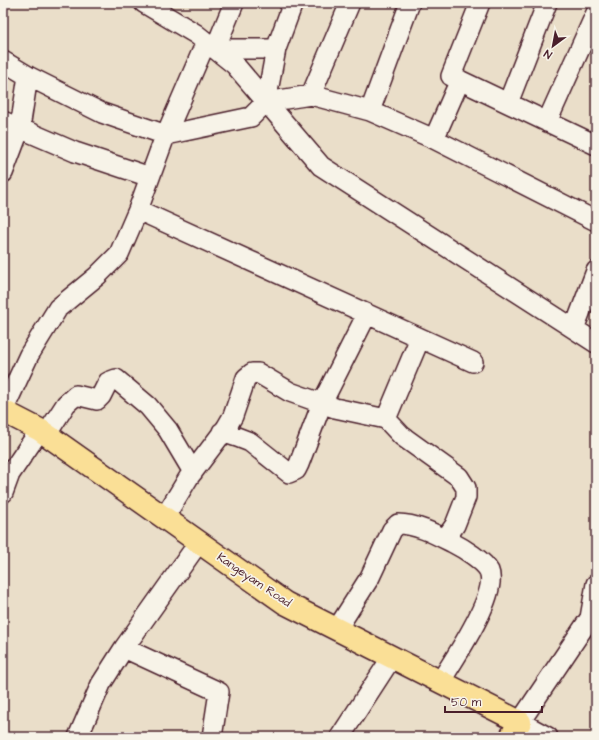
<svg xmlns="http://www.w3.org/2000/svg" width="599" height="740" font-family="'Architects Daughter',sans-serif">
  <rect width="100%" height="100%" fill="#eadec9"/>
  <filter id="ink" filterUnits="userSpaceOnUse"><feTurbulence type="fractalNoise" baseFrequency=".025" numOctaves="2"/><feDisplacementMap in="SourceGraphic" scale="8" xChannelSelector="R" yChannelSelector="G"/><feConvolveMatrix kernelMatrix="1 2 1 2 8 2 1 2 1" color-interpolation-filters="sRGB"/></filter>
  <g filter="url(#ink)">
    <g fill="none" stroke-linecap="round" stroke-linejoin="round">
      <defs>
        <path id="minor" d="M 144,3 L 196,34 L 235,65 L 321,166 L 596,343
          M 234,3 L 215,49 L 276,49
          M 480,3 L 451,76 L 596,145
          M 3,61 L 28,76 L 102,113 L 166,135 L 251,117 L 266,102 L 276,49 L 293,3
          M 311,95 L 350,3
          M 266,102 L 311,95 L 370,111 L 434,139 L 596,221
          M 508,103 L 547,3
          M 370,111 L 410,3
          M 3,121 L 75,152 L 150,177
          M 547,122 L 596,13
          M 434,139 L 460,80
          M 3,173 L 20,128 L 28,76
          M 138,210 L 473,362
          M 574,329 L 596,271
          M 3,411 L 29,355 L 58,308 L 97,276 L 119,254 L 138,210 L 164,139 L 206,42
          M 386,419 L 420,338
          M 222,432 L 237,437 L 250,442 L 289,473 L 296,470 L 299,464 L 322,403 L 367,314
          M 46,435 L 66,404 L 76,395 L 97,400 L 101,396 L 108,382 L 116,379 L 148,406 L 168,430 L 193,472
          M 3,493 L 10,474 L 40,430
          M 164,518 L 189,477 L 226,428 L 233,416 L 246,378 L 252,373 L 258,373 L 290,392 L 335,408 L 386,419 L 402,436 L 459,477 L 466,488 L 466,497 L 455,525 L 445,539
          M 337,629 L 370,577 L 392,530 L 398,524 C 417,524 437,535 453,543 C 463,548 484,561 489,571 C 499,594 453,661 440,682
          M 124,648 L 219,692 L 212,737
          M 78,737 L 101,684 L 124,648 L 199,542
          M 340,737 L 392,657
          M 548,737 L 520,722 L 590,618 L 596,584"/>
        <path id="major" d="M 3,411 L 40,430 L 285,603 L 520,722 L 511,737"/>
      </defs>
      <!-- minor casing -->
      <use href="#minor" stroke="#4a1f2b" stroke-width="22"/>
      <!-- major casing -->
      <use href="#major" stroke="#4a1f2b" stroke-width="25"/>
      <!-- minor -->
      <use href="#minor" stroke="#f7f3e8" stroke-width="19"/>
      <!-- major -->
      <use href="#major" stroke="#fadf96" stroke-width="22"/>
    </g>
  </g>
  <g text-anchor="middle" dominant-baseline="central" stroke-width="3.5" stroke-linejoin="round" paint-order="stroke">
    <!-- street labels -->
    <g font-size="12" fill="#4a1f2b" stroke="#f7f3e8">
      <text transform="translate(254 580) rotate(34)">Kangeyam Road</text>
    </g>
  </g>
  <!-- margin -->
  <rect width="599" height="740" fill="none" stroke="#f7f3e8" stroke-width="16"/>
  <rect x="8" y="8" width="583" height="724" fill="none" stroke="#4a1f2b" stroke-width="1.5" filter="url(#ink)"/>
  <!-- north arrow -->
  <g transform="translate(553 46) rotate(212)" stroke="#f7f3e8" stroke-width="3" paint-order="stroke">
  <path d="M0-3L7 15L0 10L-7 15Z" fill="#4a1f2b"/>
  <text y="-6" font-size="11" font-weight="bold" text-anchor="middle" fill="#4a1f2b">N</text>
  </g>
  <!-- scale -->
  <path d="M445 706v6h97v-6" fill="none" stroke="#4a1f2b" stroke-width="2"/>
  <text x="451" y="706" font-size="12" fill="#4a1f2b" stroke="#f7f3e8" stroke-width="3" paint-order="stroke">50 m</text>
</svg>
